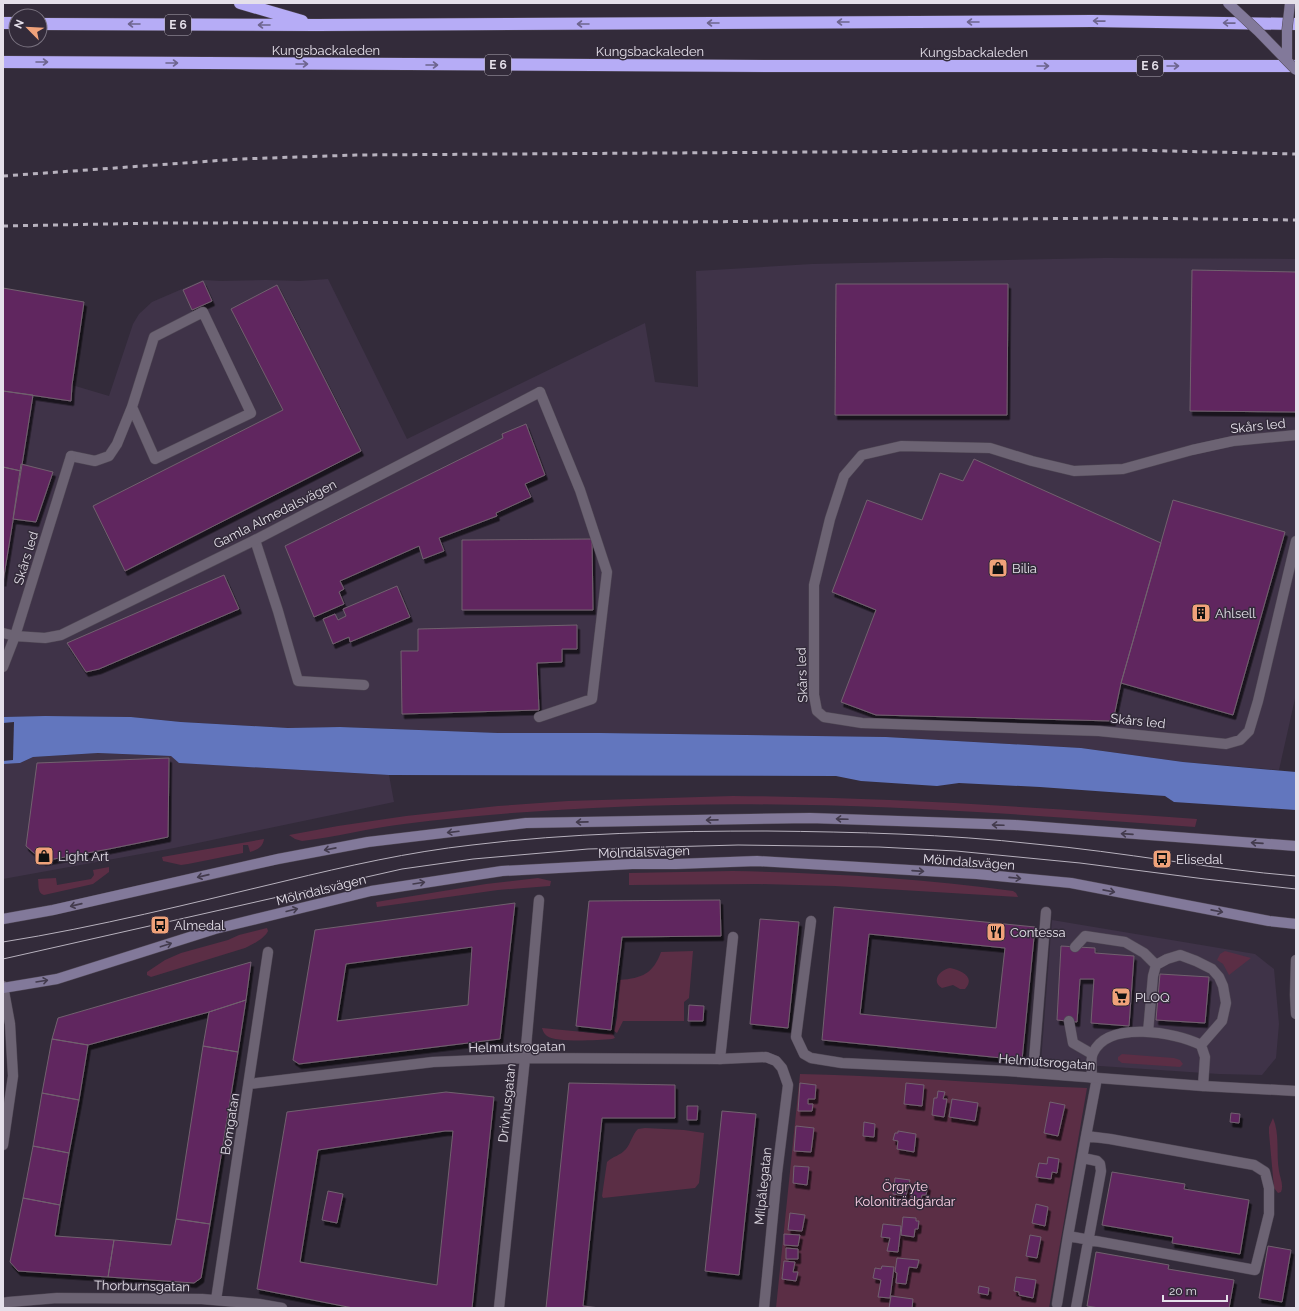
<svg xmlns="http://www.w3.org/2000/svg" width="1299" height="1311" font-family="Raleway,sans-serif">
  <defs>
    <filter id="shadow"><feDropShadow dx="2.5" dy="4.5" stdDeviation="0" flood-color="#0009"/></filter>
  </defs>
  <rect width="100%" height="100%" fill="#332b3a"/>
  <!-- built -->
  <path fill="#3f3348" d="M 1105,258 L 1296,259 L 1296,694 L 1279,770 L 1183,762 L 1081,748 L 886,737 L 600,733 L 498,733 L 340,727 L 288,728 L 181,722 L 131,717 L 45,716 L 3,717 L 3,288 L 72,385 L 109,396 L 133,324 L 139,314 L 152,302 L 203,280 L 221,281 L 266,280 L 300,281 L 328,279 L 407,439 L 645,323 L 655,382 L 698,387 L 696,271 L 812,264 Z
    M 98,753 L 171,756 L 180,763 L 389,775 L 394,802 L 174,848 L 3,879 L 3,764 L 20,763 L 33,757 Z
    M 1052,920 L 1255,954 L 1274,969 L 1279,1024 L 1276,1058 L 1262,1075 L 1219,1074 L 1041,1062 Z"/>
  <!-- green -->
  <path fill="#5b2e45" d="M 733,796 C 888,797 1042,808 1197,819 L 1195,827 C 1001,813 810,798 615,807 C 545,810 474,815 404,824 C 370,828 336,837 302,841 L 295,839 L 289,835 L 338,826 L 406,816 L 498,806 L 568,801 Z
    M 264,839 C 263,847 257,850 250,852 L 248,845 L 243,845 L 243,853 L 188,864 L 181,865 L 163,861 L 162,857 Z
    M 109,867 L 109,872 L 93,884 L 44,895 C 37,893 39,885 38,879 L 56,878 L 57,885 L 91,879 L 94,875 L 93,870 Z
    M 733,871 C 826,873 920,878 1013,891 L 1016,893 L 1018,897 L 835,886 L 758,884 L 629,885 L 629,873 Z
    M 538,878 L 551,881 L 550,886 L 498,890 L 377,907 L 376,902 L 486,884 Z
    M 267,928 L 268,931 C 264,939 253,944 245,948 L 151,977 L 147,975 L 147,972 L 165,960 L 181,953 L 228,940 L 239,935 Z
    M 693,951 L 689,998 L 684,1002 L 684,1021 L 623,1021 L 617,1033 L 614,1031 L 617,1018 L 620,980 C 642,978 653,974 661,952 Z
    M 1225,951 L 1251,958 L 1229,975 L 1223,964 L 1217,960 L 1220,954 Z
    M 950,968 C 961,970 976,977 965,989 L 960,989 L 953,985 L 942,988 C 930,981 941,969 950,968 Z
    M 542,1028 L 604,1034 L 612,1033 L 615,1038 L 612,1039 C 598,1040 557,1043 547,1036 C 544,1034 543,1031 542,1028 Z
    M 1122,1054 L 1174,1058 L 1180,1060 L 1183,1064 L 1180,1067 L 1122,1063 L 1118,1060 L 1118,1057 Z
    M 800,1074 C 896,1076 991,1084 1087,1088 L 1049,1308 L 776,1308 Z
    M 1273,1118 C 1280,1134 1276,1154 1279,1171 C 1280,1178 1284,1185 1281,1192 L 1278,1193 L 1274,1188 L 1269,1133 L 1269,1127 Z
    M 645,1128 L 684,1130 L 704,1133 L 699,1183 L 695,1188 L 603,1198 L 602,1196 L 607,1162 C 613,1156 620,1156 626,1149 C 631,1143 632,1135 638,1129 Z"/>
  <!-- water -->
  <path fill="#6276be" d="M 45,716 L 131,717 L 181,722 L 288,728 L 340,727 L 498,733 L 600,733 L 886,737 L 1081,748 L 1183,762 L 1296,772 L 1296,810 L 1174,802 L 1165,796 L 1040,787 L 959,783 L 937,786 L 861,781 L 836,776 L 389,775 L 179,763 L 171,756 L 98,753 L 33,757 L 20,763 L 3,764 L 3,717 Z"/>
  <!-- pier -->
  <path fill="#332b3a" d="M 14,722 L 13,760 L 3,761 L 3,723 Z"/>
  <!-- building -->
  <path fill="#61265e" stroke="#71616f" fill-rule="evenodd" filter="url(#shadow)" d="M 1192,270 L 1296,272 L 1296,412 L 1190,411 Z
    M 203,281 L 212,301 L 192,310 L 183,290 Z
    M 836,284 L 1008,284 L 1007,415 L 835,415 Z
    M 277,285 L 361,451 L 125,571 L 93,506 L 283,410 L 231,309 Z
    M 3,288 L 84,302 L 72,385 L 71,401 L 3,391 Z
    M 3,391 L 33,395 L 21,471 L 3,467 Z
    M 526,424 L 545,475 L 525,484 L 531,497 L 496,513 L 497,516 L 439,538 L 444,551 L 423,559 L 419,546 L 340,581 L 344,589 L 339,592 L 344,604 L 314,617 L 285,546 L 503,438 L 502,434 Z
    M 974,459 L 1161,543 L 1121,683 L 1113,721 L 876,715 L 841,702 L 876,610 L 832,592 L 867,500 L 922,520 L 940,473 L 963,481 Z
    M 21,464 L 53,472 L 36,522 L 13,519 Z
    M 3,467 L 21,471 L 3,582 Z
    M 1173,500 L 1285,532 L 1233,715 L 1121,683 Z
    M 592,539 L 593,610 L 462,610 L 462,540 Z
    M 224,575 L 239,609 L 99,669 L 86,672 L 67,643 Z
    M 397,586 L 410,617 L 350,642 L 349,637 L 333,644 L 323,619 L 335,614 L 338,620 L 346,616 L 343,609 Z
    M 577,625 L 577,649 L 562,649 L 562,662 L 537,663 L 539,710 L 402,714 L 401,651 L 418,651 L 418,629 Z
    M 169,758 L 168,837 L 109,849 L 43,861 L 26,846 L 37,763 Z
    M 720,900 L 721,936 L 622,937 L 611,1030 L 576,1026 L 589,901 Z
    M 515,903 L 500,1039 L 299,1064 L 293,1060 L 315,930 ZM 472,947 L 468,1005 L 337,1021 L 346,964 Z
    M 834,907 L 1035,927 L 1022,1060 L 822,1040 ZM 869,934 L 1005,948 L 996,1028 L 860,1014 Z
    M 760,919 L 799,922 L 788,1028 L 750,1024 Z
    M 1061,946 L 1095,948 L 1095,953 L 1134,956 L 1129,1026 L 1091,1023 L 1094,979 L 1080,979 L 1077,1022 L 1057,1020 Z
    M 251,962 L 246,1000 L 209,1012 L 88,1045 L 52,1039 L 58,1018 Z
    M 1160,974 L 1209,977 L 1205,1023 L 1156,1020 Z
    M 246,1000 L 238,1052 L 203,1046 L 209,1012 Z
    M 689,1005 L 704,1006 L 703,1021 L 688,1021 Z
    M 52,1039 L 88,1045 L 79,1100 L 42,1093 Z
    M 203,1046 L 238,1052 L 210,1224 L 176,1219 Z
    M 569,1083 L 675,1085 L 675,1118 L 602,1118 L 583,1306 L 600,1308 L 546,1308 Z
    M 800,1083 L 816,1085 L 815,1099 L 808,1099 L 808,1104 L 813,1104 L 812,1111 L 798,1111 Z
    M 906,1083 L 924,1085 L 922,1106 L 904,1104 Z
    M 938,1091 L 945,1092 L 943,1099 L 947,1099 L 944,1117 L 932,1115 L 934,1098 L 937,1098 Z
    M 446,1092 L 494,1097 L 472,1308 L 353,1308 L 257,1289 L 287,1112 ZM 445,1131 L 453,1131 L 437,1285 L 300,1262 L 318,1150 Z
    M 42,1093 L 79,1100 L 69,1153 L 33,1146 Z
    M 952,1099 L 978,1103 L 975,1121 L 949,1117 Z
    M 1050,1102 L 1065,1105 L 1058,1136 L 1044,1133 Z
    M 687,1106 L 698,1106 L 697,1120 L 687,1120 Z
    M 722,1111 L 756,1114 L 739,1275 L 705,1271 Z
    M 1231,1113 L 1240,1114 L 1239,1123 L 1230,1122 Z
    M 864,1122 L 875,1124 L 874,1137 L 863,1136 Z
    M 796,1126 L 814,1128 L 811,1152 L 794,1151 Z
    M 898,1131 L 916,1134 L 914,1152 L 897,1149 L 898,1141 L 893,1140 L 895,1133 L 898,1133 Z
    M 33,1146 L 69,1153 L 60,1205 L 23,1198 Z
    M 1048,1157 L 1059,1159 L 1057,1173 L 1052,1172 L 1051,1179 L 1036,1177 L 1039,1163 L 1047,1164 Z
    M 794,1166 L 809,1167 L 807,1185 L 793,1183 Z
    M 1112,1172 L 1185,1184 L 1184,1189 L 1249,1200 L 1240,1254 L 1172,1243 L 1173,1237 L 1102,1225 Z
    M 895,1178 L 910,1180 L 906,1196 L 893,1194 Z
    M 915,1182 L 928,1186 L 926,1195 L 922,1195 L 921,1199 L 911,1197 Z
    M 328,1191 L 343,1194 L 337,1223 L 322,1220 Z
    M 23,1198 L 60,1205 L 55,1236 L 114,1240 L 108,1277 L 18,1271 L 10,1262 Z
    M 1036,1204 L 1048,1207 L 1045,1226 L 1032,1223 Z
    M 790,1213 L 805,1215 L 802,1231 L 788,1230 Z
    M 903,1217 L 916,1218 L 916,1221 L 919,1221 L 918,1229 L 915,1229 L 914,1237 L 901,1235 Z
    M 176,1219 L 210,1224 L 201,1278 L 194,1283 L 108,1277 L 114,1240 L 171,1245 Z
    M 883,1224 L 901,1226 L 898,1252 L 887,1251 L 890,1238 L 881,1237 Z
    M 784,1234 L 800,1235 L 798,1246 L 784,1245 Z
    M 1030,1235 L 1041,1237 L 1037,1258 L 1026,1256 Z
    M 1268,1246 L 1291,1250 L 1282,1302 L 1259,1298 Z
    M 786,1248 L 798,1249 L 798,1259 L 786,1259 Z
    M 1096,1252 L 1169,1265 L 1168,1269 L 1234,1280 L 1229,1308 L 1099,1308 L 1087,1306 Z
    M 897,1258 L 919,1260 L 917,1268 L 909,1267 L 906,1284 L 896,1283 L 897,1273 L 895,1272 Z
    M 784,1261 L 795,1262 L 793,1272 L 798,1272 L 796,1281 L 782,1279 Z
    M 882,1266 L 894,1267 L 890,1298 L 878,1297 L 881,1280 L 873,1278 L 875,1268 L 881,1269 Z
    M 1016,1277 L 1036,1280 L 1033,1298 L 1019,1295 L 1019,1292 L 1014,1291 Z
    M 979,1286 L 989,1288 L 988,1295 L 978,1293 Z
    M 891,1296 L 913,1299 L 912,1308 L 889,1308 Z"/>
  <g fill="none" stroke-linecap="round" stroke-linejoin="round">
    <defs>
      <path id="service" d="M 1296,435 L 1233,441 L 1192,450 L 1123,469 L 1074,471 L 1032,461 L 990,448 L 901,446 L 862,455 L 844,476 L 830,519 L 814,585 L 814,695 L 817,711 L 824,717 L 862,723 L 1099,731 L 1226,744 L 1240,740 L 1249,731 L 1258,701 L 1296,541
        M 71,456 L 95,461 L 109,456 L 117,444 L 132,407 L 154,337 L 203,312 L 251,413 L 155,459 L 132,407
        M 255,540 L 278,611 L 298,681 L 364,685
        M 3,633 L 15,636
        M 539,717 L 592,699 L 607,572 L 580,490 L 540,392
        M 1075,947 L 1085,936 L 1125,942 L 1144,953 L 1156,965
        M 1069,1021 L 1073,1043 L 1092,1054
        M 1148,1032 L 1153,976 L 1156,965 L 1167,959 L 1180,955 L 1196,961 L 1212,969 L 1219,977 L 1223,986 L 1226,1003 L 1222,1021 L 1201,1045
        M 720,1059 L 733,937
        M 1033,1073 L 1046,912
        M 1092,1078 C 1092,1071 1090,1059 1093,1053 C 1108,1020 1175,1032 1201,1045 L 1205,1057 L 1203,1086
        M 1086,1136 L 1068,1236 L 1255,1270 L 1269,1214 L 1269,1188 L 1265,1172 L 1254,1165 L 1110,1139 L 1086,1136 L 1097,1078
        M 1057,1304 L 1068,1236
        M 1076,1308 L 1101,1171 L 1100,1164 L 1097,1161 L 1083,1158"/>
      <path id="minor" d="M 15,636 L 45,638 L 61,635 L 255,540 L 540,392
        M 3,667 L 15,636 L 71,456
        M 811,921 L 796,1037 L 804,1054 L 811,1058 L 842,1063 L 1007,1071 L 1203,1086 L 1296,1091
        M 3,986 L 10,1024 L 13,1076 L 3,1145
        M 249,1084 L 433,1062 L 525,1058 L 720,1059 L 766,1057 L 776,1061 L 782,1068 L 788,1085 L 777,1173 L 764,1308
        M 216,1300 L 268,952
        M 3,1303 L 9,1302 L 57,1298 L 202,1299 L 259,1304 L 282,1308
        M 499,1308 L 525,1058 L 539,900"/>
      <path id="tertiary" d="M 1296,960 L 1295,995 L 1296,1014"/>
      <path id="secondary" d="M 3,919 L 53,910 L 278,859 L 368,842 L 526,823 L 810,818 L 1015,825 L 1296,846
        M 3,988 L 57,979 L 215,929 L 371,891 L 502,871 L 632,864 L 676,864 L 757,861 L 977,874 L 1071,883 L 1269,921 L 1296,924"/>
      <path id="motorway" d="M 240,3 L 302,21
        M 3,23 L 16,23
        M 40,24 L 317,25 L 1092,21 L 1296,24
        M 3,62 L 785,66 L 1296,66"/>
    </defs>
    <!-- service casing -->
    <use href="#service" stroke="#504855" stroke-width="11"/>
    <!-- minor casing -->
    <use href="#minor" stroke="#504855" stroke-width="11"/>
    <!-- tertiary casing -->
    <use href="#tertiary" stroke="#504855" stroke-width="11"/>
    <!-- secondary casing -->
    <use href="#secondary" stroke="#504855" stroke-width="11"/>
    <!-- motorway casing -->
    <use href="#motorway" stroke="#504855" stroke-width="13"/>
    <!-- service -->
    <use href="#service" stroke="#6c6373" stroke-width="10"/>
    <!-- minor -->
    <use href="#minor" stroke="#6c6373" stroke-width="10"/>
    <!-- tertiary -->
    <use href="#tertiary" stroke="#6c6373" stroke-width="10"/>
    <!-- secondary -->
    <use href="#secondary" stroke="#82799a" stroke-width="10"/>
    <!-- motorway -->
    <use href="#motorway" stroke="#b6acf6" stroke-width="12"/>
    <!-- tram -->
    <path stroke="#b7b1bd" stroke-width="1" d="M 3,942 C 98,927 192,903 285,881 C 347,866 409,852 472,845 C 569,833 669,831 767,831 C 856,832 946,834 1035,844 C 1123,852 1209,869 1296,876
      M 3,959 L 402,869 L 473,859 L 588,849 L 738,845 L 879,847 L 956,851 L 1080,863 L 1205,879 L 1296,889"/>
    <!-- rail -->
    <path stroke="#b7b1bd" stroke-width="3" stroke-dasharray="5 5" stroke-linecap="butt" d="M 3,176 L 240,159 L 356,155 L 1129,150 L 1296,154
      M 3,226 L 159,223 L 682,222 L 1120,218 L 1296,220"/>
    <defs>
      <path id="secondary-bridge" d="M 1228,3 L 1258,31 L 1296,70
        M 1287,60 L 1287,30 L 1290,3"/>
    </defs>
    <!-- secondary-bridge casing -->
    <use href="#secondary-bridge" stroke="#504855" stroke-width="11" stroke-linecap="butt"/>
    <!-- secondary-bridge -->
    <use href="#secondary-bridge" stroke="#82799a" stroke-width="10"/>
  </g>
  <!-- one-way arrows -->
  <defs><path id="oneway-shaft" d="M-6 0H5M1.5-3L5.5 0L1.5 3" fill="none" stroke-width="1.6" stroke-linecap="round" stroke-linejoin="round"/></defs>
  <g stroke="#6e658f">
    <use href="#oneway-shaft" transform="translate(1099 21) rotate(-179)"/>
    <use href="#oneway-shaft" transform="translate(843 22) rotate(180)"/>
    <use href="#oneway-shaft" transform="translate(973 22) rotate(180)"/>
    <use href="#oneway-shaft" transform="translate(713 23) rotate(180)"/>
    <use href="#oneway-shaft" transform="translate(1229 23) rotate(-179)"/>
    <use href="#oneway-shaft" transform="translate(134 24) rotate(-180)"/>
    <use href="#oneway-shaft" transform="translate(583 24) rotate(180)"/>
    <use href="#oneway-shaft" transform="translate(264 25) rotate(-180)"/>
    <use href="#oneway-shaft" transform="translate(42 62)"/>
    <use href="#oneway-shaft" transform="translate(172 63)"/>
    <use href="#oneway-shaft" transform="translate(302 64)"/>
    <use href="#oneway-shaft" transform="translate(432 65)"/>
    <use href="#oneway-shaft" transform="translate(1043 66)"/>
    <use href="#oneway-shaft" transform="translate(1173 66)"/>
  </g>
  <g stroke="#433b4d">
    <use href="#oneway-shaft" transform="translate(842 819) rotate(-178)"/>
    <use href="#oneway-shaft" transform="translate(712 820) rotate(179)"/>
    <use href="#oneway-shaft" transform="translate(582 822) rotate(179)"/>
    <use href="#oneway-shaft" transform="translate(998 825) rotate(-178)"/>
    <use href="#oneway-shaft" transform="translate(453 832) rotate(173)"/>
    <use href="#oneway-shaft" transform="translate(1127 834) rotate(-176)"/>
    <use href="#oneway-shaft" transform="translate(1257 843) rotate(-176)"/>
    <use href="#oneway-shaft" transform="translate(330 849) rotate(169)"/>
    <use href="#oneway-shaft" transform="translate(918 871) rotate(4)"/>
    <use href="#oneway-shaft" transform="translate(203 876) rotate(167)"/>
    <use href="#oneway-shaft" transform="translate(1015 878) rotate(6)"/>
    <use href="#oneway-shaft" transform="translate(419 883) rotate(-9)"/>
    <use href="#oneway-shaft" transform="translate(1109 891) rotate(11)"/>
    <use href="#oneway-shaft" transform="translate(76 905) rotate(167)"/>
    <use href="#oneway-shaft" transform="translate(292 910) rotate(-14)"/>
    <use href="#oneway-shaft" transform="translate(1217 911) rotate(11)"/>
    <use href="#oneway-shaft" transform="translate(166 945) rotate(-18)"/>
    <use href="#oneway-shaft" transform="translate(42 981) rotate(-9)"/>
  </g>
  <!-- icons -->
  <defs>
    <symbol id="shop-square" viewBox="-11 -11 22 22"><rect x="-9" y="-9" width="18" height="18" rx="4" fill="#f0a27a" stroke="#332b3a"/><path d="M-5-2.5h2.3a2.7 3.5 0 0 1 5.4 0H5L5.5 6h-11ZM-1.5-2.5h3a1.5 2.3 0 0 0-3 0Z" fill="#111"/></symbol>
    <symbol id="building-square" viewBox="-11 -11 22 22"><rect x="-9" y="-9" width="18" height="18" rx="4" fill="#f0a27a" stroke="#332b3a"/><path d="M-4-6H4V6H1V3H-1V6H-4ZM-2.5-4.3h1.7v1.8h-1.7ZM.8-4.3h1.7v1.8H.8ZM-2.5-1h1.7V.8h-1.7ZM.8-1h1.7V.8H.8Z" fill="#111"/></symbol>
    <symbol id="bus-square" viewBox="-11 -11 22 22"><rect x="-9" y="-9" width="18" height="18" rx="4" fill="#f0a27a" stroke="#332b3a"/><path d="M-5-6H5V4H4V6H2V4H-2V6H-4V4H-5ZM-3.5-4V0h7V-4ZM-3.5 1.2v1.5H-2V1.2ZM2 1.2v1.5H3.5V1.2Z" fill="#111"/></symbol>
    <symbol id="restaurant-square" viewBox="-11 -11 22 22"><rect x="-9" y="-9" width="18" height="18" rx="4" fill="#f0a27a" stroke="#332b3a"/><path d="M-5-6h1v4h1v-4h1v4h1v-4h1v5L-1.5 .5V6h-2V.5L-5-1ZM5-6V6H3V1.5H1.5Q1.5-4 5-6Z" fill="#111"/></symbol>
    <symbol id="supermarket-square" viewBox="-11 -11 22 22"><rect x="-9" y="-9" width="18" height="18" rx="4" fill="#f0a27a" stroke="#332b3a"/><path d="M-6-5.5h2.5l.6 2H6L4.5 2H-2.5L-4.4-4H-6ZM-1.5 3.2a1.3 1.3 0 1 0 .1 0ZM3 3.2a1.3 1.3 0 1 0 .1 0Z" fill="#111"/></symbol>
  </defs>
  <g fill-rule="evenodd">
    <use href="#shop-square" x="987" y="557" width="22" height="22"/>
    <use href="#building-square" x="1190" y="602" width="22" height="22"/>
    <use href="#shop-square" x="33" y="845" width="22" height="22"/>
    <use href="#bus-square" x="1151" y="848" width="22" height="22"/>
    <use href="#bus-square" x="149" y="914" width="22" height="22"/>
    <use href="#restaurant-square" x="985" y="921" width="22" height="22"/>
    <use href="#supermarket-square" x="1110" y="986" width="22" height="22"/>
  </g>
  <g text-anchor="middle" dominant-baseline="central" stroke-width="3" stroke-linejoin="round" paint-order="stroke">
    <!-- shield labels -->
    <g fill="#332b3a" stroke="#b0aab5" stroke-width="1">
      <rect x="165" y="15" width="26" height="20" rx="3"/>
      <rect x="485" y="55" width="26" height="20" rx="3"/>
      <rect x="1137" y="56" width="26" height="20" rx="3"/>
    </g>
    <g font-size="12" font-weight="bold" fill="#e5e0ea">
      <text x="178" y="25">E 6</text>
      <text x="498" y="65">E 6</text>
      <text x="1150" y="66">E 6</text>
    </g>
    <!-- street labels -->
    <g font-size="13" fill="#e5e0ea" stroke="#332b3a">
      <text x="326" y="50">Kungsbackaleden</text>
      <text x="650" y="51">Kungsbackaleden</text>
      <text x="974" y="52">Kungsbackaleden</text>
      <text transform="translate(1258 426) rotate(-6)">Skårs led</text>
      <text transform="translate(275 514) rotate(-27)">Gamla Almedalsvägen</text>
      <text transform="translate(26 558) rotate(-73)">Skårs led</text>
      <text transform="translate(802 675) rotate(-92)">Skårs led</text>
      <text transform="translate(1138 721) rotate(6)">Skårs led</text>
      <text transform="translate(644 852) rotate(-2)">Mölndalsvägen</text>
      <text transform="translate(969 862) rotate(4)">Mölndalsvägen</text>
      <text transform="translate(321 890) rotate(-14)">Mölndalsvägen</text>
      <text transform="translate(517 1047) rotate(-1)">Helmutsrogatan</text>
      <text transform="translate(1047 1062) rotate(4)">Helmutsrogatan</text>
      <text transform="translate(507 1103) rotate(-84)">Drivhusgatan</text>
      <text transform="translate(230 1124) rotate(-81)">Bomgatan</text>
      <text transform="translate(763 1186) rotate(-84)">Milpålegatan</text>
      <text transform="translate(142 1286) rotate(1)">Thorburnsgatan</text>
    </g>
    <!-- poi labels -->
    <g font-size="13" fill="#e5e0ea" stroke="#332b3a" text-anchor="start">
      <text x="1012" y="568">Bilia</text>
      <text x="1215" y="613">Ahlsell</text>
      <text x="58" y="856">Light Art</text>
      <text x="1176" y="859">Elisedal</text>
      <text x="174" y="925">Almedal</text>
      <text x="1010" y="932">Contessa</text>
      <text x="1135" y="997">PLOQ</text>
    </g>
    <!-- park labels -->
    <g font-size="13" fill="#fccfe4" stroke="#332b3a">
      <text x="905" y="1186">Örgryte<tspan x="905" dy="15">Koloniträdgårdar</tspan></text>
    </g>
  </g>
  <!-- border -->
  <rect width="1299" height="1311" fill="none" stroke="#e5e0ea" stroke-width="8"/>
  <!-- north arrow -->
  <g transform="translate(28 28) rotate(294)"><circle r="19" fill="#332b3a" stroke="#7a7380"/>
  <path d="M0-3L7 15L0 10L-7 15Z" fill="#f0a27a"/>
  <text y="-6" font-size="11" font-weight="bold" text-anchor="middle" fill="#e5e0ea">N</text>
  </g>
  <!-- scale -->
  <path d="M1163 1295v6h64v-6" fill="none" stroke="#e5e0ea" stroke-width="2"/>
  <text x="1169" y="1295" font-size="12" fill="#e5e0ea" stroke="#332b3a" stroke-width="3" paint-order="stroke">20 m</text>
</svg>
